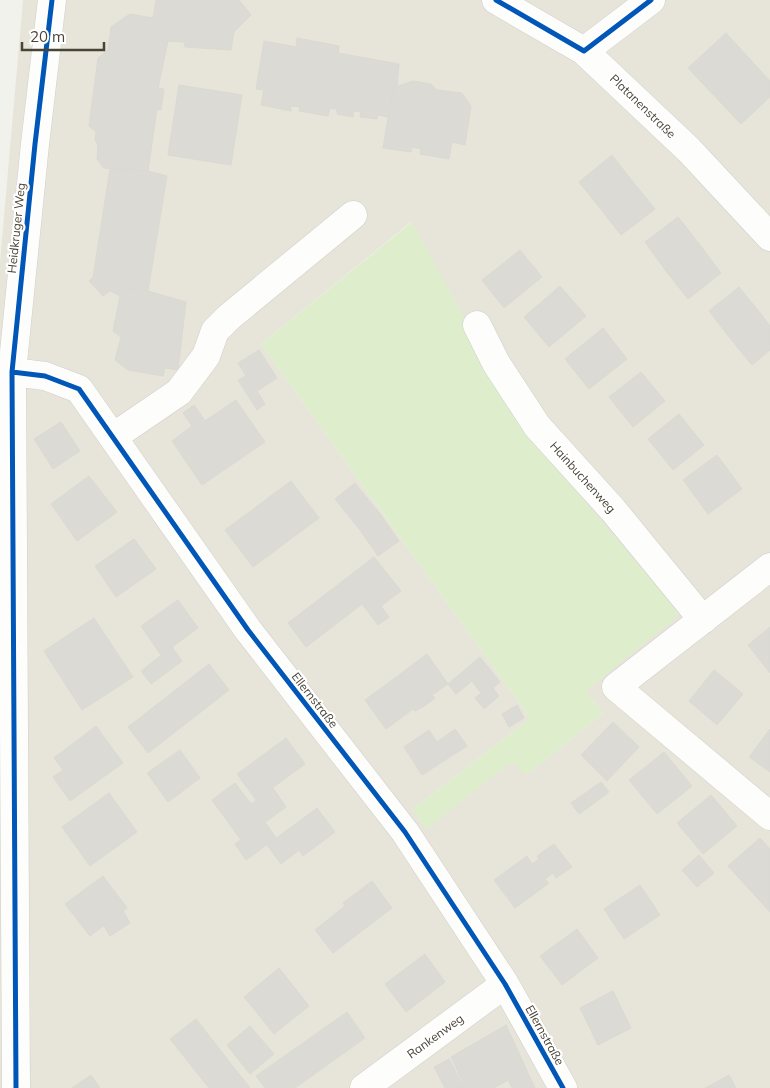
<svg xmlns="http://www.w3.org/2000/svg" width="770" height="1088" font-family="Mulish,sans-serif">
  <rect width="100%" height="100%" fill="#f2f2ed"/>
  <!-- residential -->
  <path fill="#e7e4da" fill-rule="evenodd" d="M 23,0 L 770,0 L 770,1088 L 0,1088 L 0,262 ZM 411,222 L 527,433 L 586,691 L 603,714 L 527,774 L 512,762 L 412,810 L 530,718 L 261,344 Z"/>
  <!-- green -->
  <path fill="#deeecc" d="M 412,222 L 527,433 L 680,614 L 586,691 L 603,714 L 526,775 L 512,762 L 426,829 L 412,810 L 530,718 L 261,344 Z"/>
  <!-- building -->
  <path fill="#dcdad5" stroke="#dbd9d2" d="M 156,0 L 239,0 L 251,15 L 234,32 L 231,50 L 185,47 L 184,42 L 168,41 L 158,88 L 164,89 L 161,110 L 157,109 L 148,171 L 104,168 L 97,159 L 98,146 L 95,139 L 96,132 L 89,126 L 98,58 L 108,50 L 111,27 L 130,14 L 153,18 Z
    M 726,33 L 770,81 L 770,97 L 741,124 L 688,68 Z
    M 297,38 L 339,46 L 338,53 L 399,64 L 397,87 L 393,88 L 388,117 L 377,115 L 377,119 L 360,117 L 361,112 L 354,111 L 353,117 L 337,114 L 337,109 L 330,108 L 328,116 L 299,111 L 300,107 L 291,106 L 291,111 L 261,105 L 264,90 L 256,89 L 264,41 L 296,47 Z
    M 413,81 L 431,84 L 437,90 L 462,93 L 471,106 L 465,145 L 452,142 L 449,159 L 420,154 L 421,149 L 412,147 L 411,152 L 383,148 L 393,88 Z
    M 179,85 L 242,95 L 231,165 L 168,155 Z
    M 612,155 L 633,182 L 600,208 L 579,182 Z
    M 110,169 L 148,171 L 167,176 L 148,291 L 128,289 L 128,295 L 120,296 L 110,291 L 103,296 L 89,281 L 93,277 Z
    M 633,182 L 655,209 L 621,235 L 600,208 Z
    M 678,217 L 700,245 L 666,271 L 645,242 Z
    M 700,245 L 721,273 L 688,299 L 666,271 Z
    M 520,250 L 542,277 L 504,308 L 482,280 Z
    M 560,286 L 586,316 L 549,347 L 524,317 Z
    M 739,287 L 761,314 L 730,338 L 709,311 Z
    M 128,289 L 148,291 L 186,302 L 178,370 L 165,368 L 163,376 L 128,370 L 115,360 L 121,337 L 113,331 L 120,296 L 128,295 Z
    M 761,314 L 770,326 L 770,350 L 752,365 L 730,338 Z
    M 603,328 L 627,359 L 589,389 L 565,359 Z
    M 259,350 L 277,378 L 257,391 L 265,404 L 257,410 L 238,380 L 246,376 L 238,363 Z
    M 641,372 L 665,401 L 633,427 L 609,397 Z
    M 236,400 L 265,442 L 202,485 L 172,441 L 192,426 L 183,413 L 194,405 L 205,421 Z
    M 679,414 L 704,445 L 673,470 L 648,439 Z
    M 61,422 L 80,451 L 53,469 L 34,439 Z
    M 717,455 L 742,489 L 708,514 L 683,480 Z
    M 89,476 L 117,512 L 77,541 L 51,504 Z
    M 291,481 L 319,518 L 253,567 L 225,530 Z
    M 355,483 L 381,515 L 360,530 L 335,499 Z
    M 381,515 L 399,541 L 378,556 L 360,530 Z
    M 134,539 L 156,569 L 116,597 L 95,566 Z
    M 374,557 L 401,591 L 381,606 L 389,617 L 378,625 L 362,604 L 306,647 L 288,623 Z
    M 178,600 L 198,628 L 161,655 L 141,626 Z
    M 94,618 L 133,677 L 82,710 L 44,651 Z
    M 770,627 L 770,673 L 748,645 Z
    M 172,647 L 182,661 L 151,684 L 141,671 Z
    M 427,654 L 448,684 L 432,695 L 435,698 L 423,707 L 399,675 Z
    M 480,657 L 500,682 L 493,688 L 499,696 L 484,709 L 475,698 L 481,693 L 472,681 L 456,694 L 448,684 Z
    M 209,664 L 229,690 L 148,753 L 128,727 Z
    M 714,670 L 743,694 L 717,725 L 689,701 Z
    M 399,675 L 423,707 L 415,711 L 413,709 L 386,729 L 365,700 Z
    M 517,705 L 524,718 L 509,727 L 502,714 Z
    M 613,722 L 639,747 L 607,781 L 581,755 Z
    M 96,726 L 123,763 L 70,801 L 53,777 L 63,770 L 54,758 Z
    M 455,729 L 467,746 L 422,775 L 404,747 L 429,730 L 437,742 Z
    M 770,729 L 770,772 L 749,757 Z
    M 286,738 L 305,764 L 256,800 L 237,774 Z
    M 180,750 L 200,778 L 168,802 L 147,773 Z
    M 664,752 L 692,786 L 657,814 L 629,780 Z
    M 601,782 L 609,792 L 589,807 L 581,796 Z
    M 235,783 L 251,804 L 273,788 L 286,807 L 241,840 L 212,800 Z
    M 109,793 L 137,832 L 90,866 L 62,827 Z
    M 711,795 L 737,826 L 703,854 L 677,823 Z
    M 581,796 L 589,807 L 579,814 L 571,803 Z
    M 317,808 L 335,832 L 303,856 L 299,850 L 281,864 L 267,845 Z
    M 265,822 L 276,838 L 246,860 L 235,844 Z
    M 760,838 L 770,849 L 770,912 L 728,866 Z
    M 554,844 L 572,867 L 556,878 L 553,873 L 545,879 L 549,883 L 515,908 L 494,880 L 527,856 L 532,864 L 539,859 L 537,856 Z
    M 699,855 L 714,873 L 697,887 L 682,870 Z
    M 103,876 L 127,908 L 90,936 L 65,904 Z
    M 372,881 L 392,908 L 333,953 L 315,930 L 345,906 L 343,903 Z
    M 640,885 L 660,915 L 624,939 L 604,909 Z
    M 123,911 L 130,923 L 110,936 L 104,926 Z
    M 577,929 L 598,958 L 562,985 L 540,956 Z
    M 425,954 L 445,982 L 406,1012 L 385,984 Z
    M 279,968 L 309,1006 L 274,1034 L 244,997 Z
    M 613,991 L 631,1028 L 598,1045 L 580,1008 Z
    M 347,1012 L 365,1038 L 295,1088 L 265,1088 L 256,1076 Z
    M 196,1019 L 250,1088 L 209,1088 L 170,1039 Z
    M 506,1025 L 535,1088 L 512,1088 L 508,1080 L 494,1088 L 465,1088 L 451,1057 Z
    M 250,1026 L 274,1054 L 250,1074 L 227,1045 Z
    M 449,1059 L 464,1088 L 445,1088 L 434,1067 Z
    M 91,1075 L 100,1088 L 72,1088 Z
    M 729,1075 L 736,1088 L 705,1088 Z"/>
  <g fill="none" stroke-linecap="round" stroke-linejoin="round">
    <defs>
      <path id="minor" d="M 496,0 L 584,51 L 689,150 L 770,237
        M 584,51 L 651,0
        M 477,325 L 496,363 L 537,426 L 613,510 L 703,620
        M 12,372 L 45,376 L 79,389 L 248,630 L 405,832 L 505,984 L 563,1088
        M 113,437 L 179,392 L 206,356 L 215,331 L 229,317 L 353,215
        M 770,567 L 616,687 L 770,816
        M 16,1088 L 12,372 L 35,144 L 52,0
        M 364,1088 L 505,984"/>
    </defs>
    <!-- minor casing -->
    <use href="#minor" stroke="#d1cfca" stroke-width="29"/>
    <!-- minor -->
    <use href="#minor" stroke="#fdfdfc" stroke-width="28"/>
    <defs>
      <path id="cycleway" d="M 496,0 L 584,51 L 651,0
        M 12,372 L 45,376 L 79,389 L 248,630 L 405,832 L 505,984 L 563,1088
        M 16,1088 L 12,372 L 35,144 L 52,0"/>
    </defs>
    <!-- cycleway casing -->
    <use href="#cycleway" stroke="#fff" stroke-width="8"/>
    <!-- cycleway -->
    <use href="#cycleway" stroke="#0057b8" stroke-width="5"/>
  </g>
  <g text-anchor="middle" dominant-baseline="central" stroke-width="4.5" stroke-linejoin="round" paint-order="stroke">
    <!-- street labels -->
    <g font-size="12" fill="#4a4437" stroke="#fff">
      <text transform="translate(643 106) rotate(44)">Platanenstraße</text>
      <text transform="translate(16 228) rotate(-84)">Heidkruger Weg</text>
      <text transform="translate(583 477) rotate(48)">Hainbuchenweg</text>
      <text transform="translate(315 700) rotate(52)">Ellernstraße</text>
      <text transform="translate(545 1035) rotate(61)">Ellernstraße</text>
      <text transform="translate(435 1036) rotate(-36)">Rankenweg</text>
    </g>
  </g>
  <!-- scale -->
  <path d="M22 42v8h82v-8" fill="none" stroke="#4a4437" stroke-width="2.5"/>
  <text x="30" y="42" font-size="15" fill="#4a4437" stroke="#ffffff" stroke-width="4" paint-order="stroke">20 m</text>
</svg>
